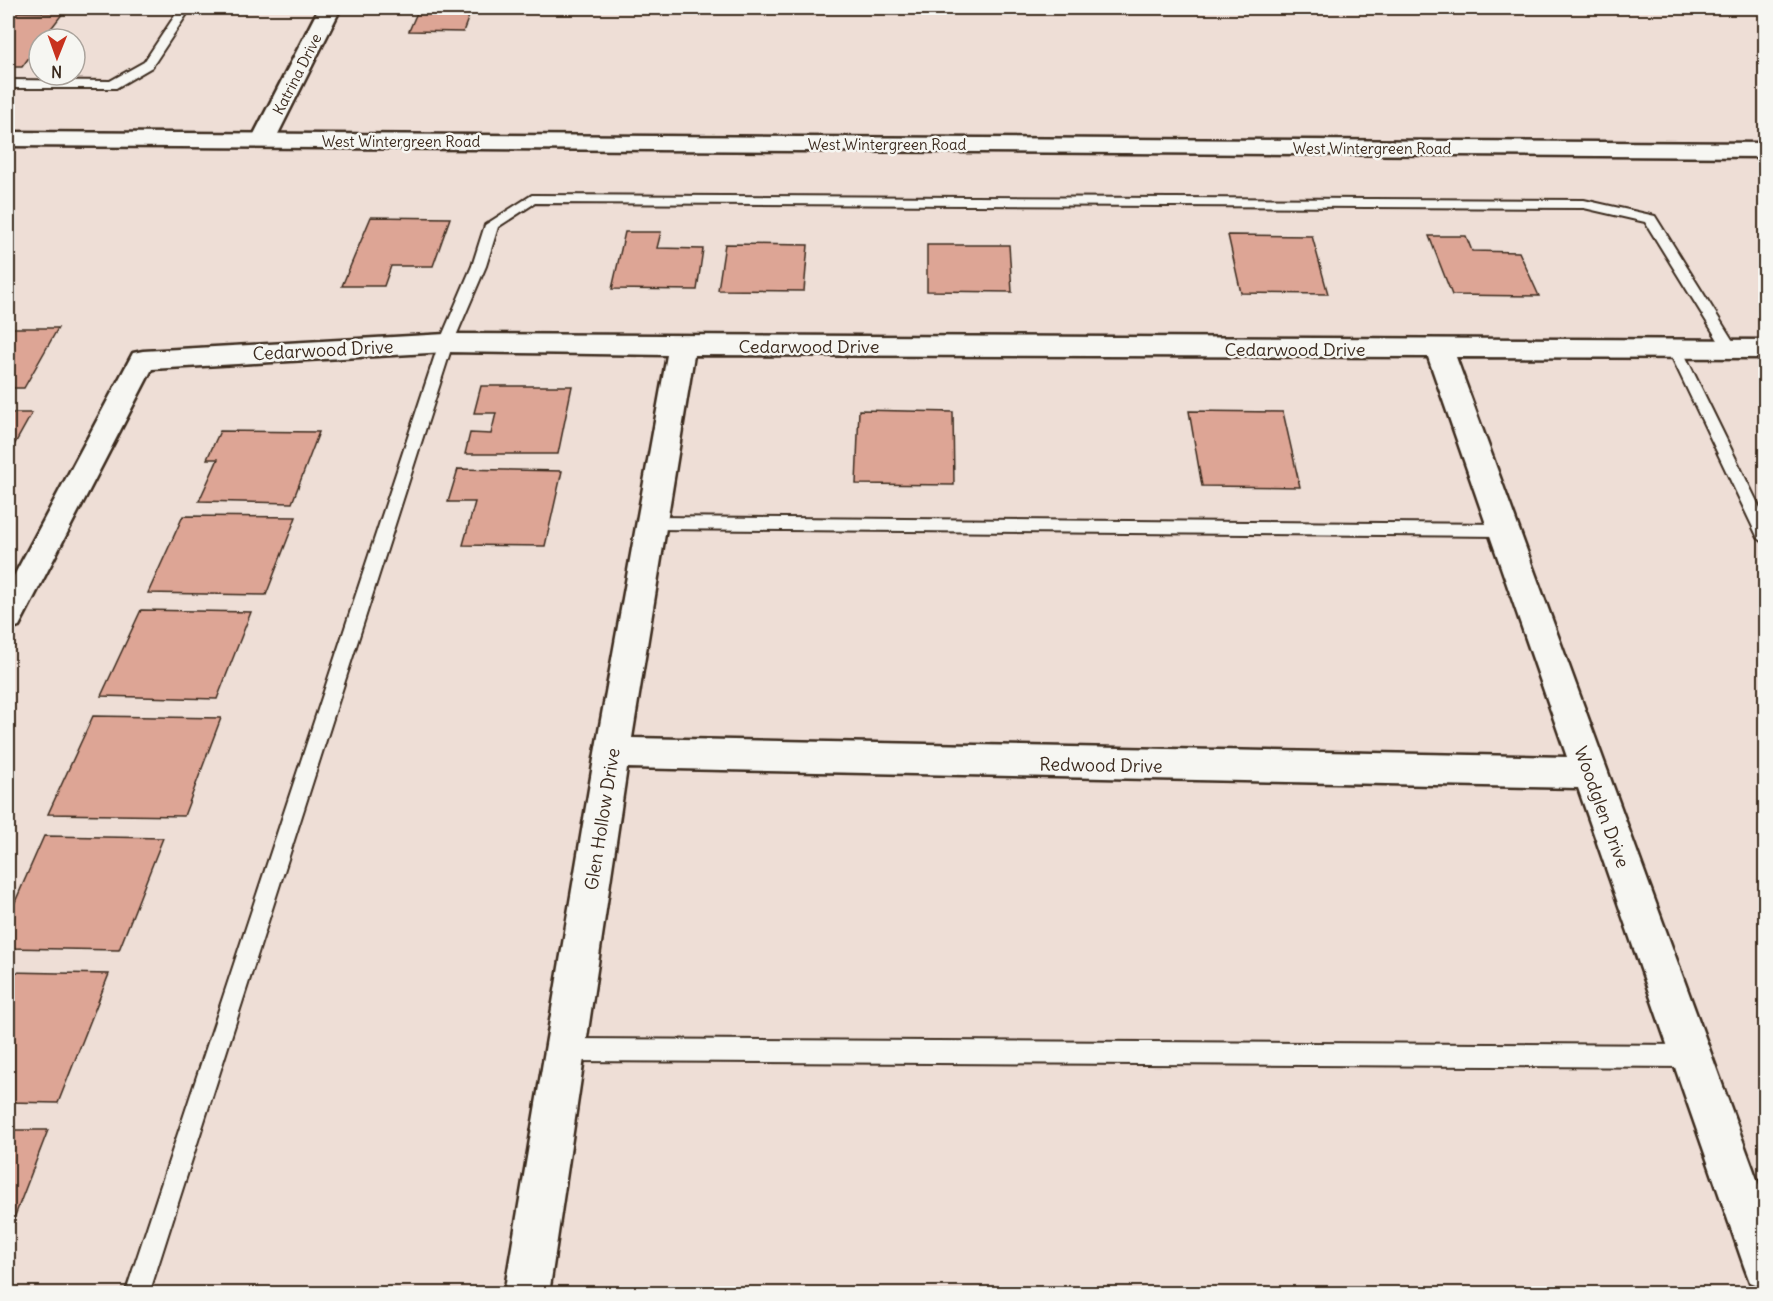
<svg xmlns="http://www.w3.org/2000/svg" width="1773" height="1301" font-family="Delius,sans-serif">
  <rect width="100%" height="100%" fill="#eeded6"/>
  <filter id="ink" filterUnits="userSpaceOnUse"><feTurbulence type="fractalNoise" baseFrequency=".0167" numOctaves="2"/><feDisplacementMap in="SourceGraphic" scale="12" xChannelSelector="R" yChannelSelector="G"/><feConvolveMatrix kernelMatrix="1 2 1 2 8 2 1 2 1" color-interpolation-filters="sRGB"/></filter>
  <g filter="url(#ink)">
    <!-- building -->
    <path fill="#dda595" stroke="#3b2a1e" stroke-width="1.5" d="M 419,8 L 472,8 L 463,32 L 409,31 Z
      M 8,12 L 63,13 L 43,39 L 39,39 L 39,44 L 22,67 L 8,67 Z
      M 371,217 L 450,218 L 433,266 L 391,266 L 384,286 L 342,286 Z
      M 625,232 L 661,232 L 657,248 L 703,249 L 697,290 L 612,289 Z
      M 1228,235 L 1312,236 L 1328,294 L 1241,293 Z
      M 1429,236 L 1466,236 L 1472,251 L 1519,252 L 1539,296 L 1452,295 Z
      M 725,244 L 808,245 L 804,291 L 718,290 Z
      M 927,245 L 1009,245 L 1012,292 L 927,291 Z
      M 8,328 L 58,328 L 24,388 L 8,388 Z
      M 481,386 L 572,386 L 558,454 L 465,454 L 470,433 L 491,434 L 496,413 L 474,413 Z
      M 859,410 L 953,412 L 954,485 L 856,484 Z
      M 1189,411 L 1283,412 L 1300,487 L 1202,486 Z
      M 8,413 L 32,413 L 8,456 Z
      M 220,431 L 319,432 L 292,503 L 199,501 L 218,459 L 207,459 Z
      M 458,469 L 562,471 L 545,546 L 463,545 L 475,502 L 448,502 Z
      M 183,516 L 296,517 L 266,595 L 148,593 Z
      M 141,610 L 251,612 L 217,699 L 101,696 Z
      M 93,716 L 221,718 L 184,816 L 48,814 Z
      M 44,836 L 163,838 L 119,950 L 8,948 L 8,918 Z
      M 8,972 L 109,974 L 58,1103 L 8,1102 Z
      M 8,1130 L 48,1130 L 8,1234 Z"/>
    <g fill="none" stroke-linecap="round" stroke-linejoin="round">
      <defs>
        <path id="service" d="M 180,8 L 191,8 L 152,67 L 116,88 L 8,88 L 8,80 L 110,81 L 144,62 Z
          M 532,195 L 1584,200 L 1655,216 L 1738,349 L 1731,354 L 1726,353 L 1645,222 L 1584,208 L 535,203 L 498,227 L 486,266 L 453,343 L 149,1294 L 125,1294 L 439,343 L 472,266 L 485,225 Z
          M 1675,344 L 1682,349 L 1766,520 L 1766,544 L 1758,538 L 1668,349 Z
          M 652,517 L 1503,524 L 1509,525 L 1511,530 L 1509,535 L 1503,536 L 652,529 L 644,523 Z
          M 564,1039 L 1691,1045 L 1699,1048 L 1702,1056 L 1699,1064 L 1691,1067 L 564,1061 L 556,1058 L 553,1050 L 556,1042 Z"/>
        <path id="minor" d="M 319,8 L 341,8 L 275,140 L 271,145 L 255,145 L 251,140 Z
          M 446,334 L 1766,340 L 1766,358 L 1456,357 L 1766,1204 L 1766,1288 L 1750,1282 L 1744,1266 L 1578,788 L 627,768 L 549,1294 L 504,1294 L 595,753 L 667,355 L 446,352 L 152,369 L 19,626 L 8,630 L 8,587 L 133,353 L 143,351 ZM 694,355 L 1428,357 L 1567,757 L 632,738 Z"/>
        <path id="secondary" d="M 8,132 L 1766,143 L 1766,157 L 8,146 Z"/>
      </defs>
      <!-- service casing -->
      <use href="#service" stroke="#3b2a1e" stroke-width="4"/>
      <!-- minor casing -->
      <use href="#minor" stroke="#3b2a1e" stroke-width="5"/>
      <!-- secondary casing -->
      <use href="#secondary" stroke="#3b2a1e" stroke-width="5"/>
      <!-- service -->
      <use href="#service" fill="#f6f6f2" fill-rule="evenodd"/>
      <!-- minor -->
      <use href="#minor" fill="#f6f6f2" fill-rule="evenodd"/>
      <!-- secondary -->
      <use href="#secondary" fill="#f6f6f2" fill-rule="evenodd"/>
    </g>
  </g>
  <g text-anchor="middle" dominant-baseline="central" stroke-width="5" stroke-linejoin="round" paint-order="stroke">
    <!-- far-street labels -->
    <g font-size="15" fill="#3b2a1e" stroke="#f6f6f2">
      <text transform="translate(297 74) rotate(-63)">Katrina Drive</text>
      <text x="401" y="141">West Wintergreen Road</text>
      <text x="887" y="144">West Wintergreen Road</text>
      <text x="1372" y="148">West Wintergreen Road</text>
    </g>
    <!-- street labels -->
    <g font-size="18" fill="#3b2a1e" stroke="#f6f6f2">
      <text x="809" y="346">Cedarwood Drive</text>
      <text x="1295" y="349">Cedarwood Drive</text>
      <text transform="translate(323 350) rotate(-3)">Cedarwood Drive</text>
      <text transform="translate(1101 765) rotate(1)">Redwood Drive</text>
      <text transform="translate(1602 807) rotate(70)">Woodglen Drive</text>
      <text transform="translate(602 819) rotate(-81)">Glen Hollow Drive</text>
    </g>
  </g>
  <!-- margin -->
  <rect width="1773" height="1301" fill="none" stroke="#f6f6f2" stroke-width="30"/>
  <rect x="15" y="15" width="1743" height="1271" fill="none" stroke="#3b2a1e" stroke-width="2" filter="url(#ink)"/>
  <!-- north arrow -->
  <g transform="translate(57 57) rotate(181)"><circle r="28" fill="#f6f6f2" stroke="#aba49d" stroke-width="1.5"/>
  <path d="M0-4.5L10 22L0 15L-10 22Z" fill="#c8321e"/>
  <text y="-9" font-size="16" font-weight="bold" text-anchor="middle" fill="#3b2a1e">N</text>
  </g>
</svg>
